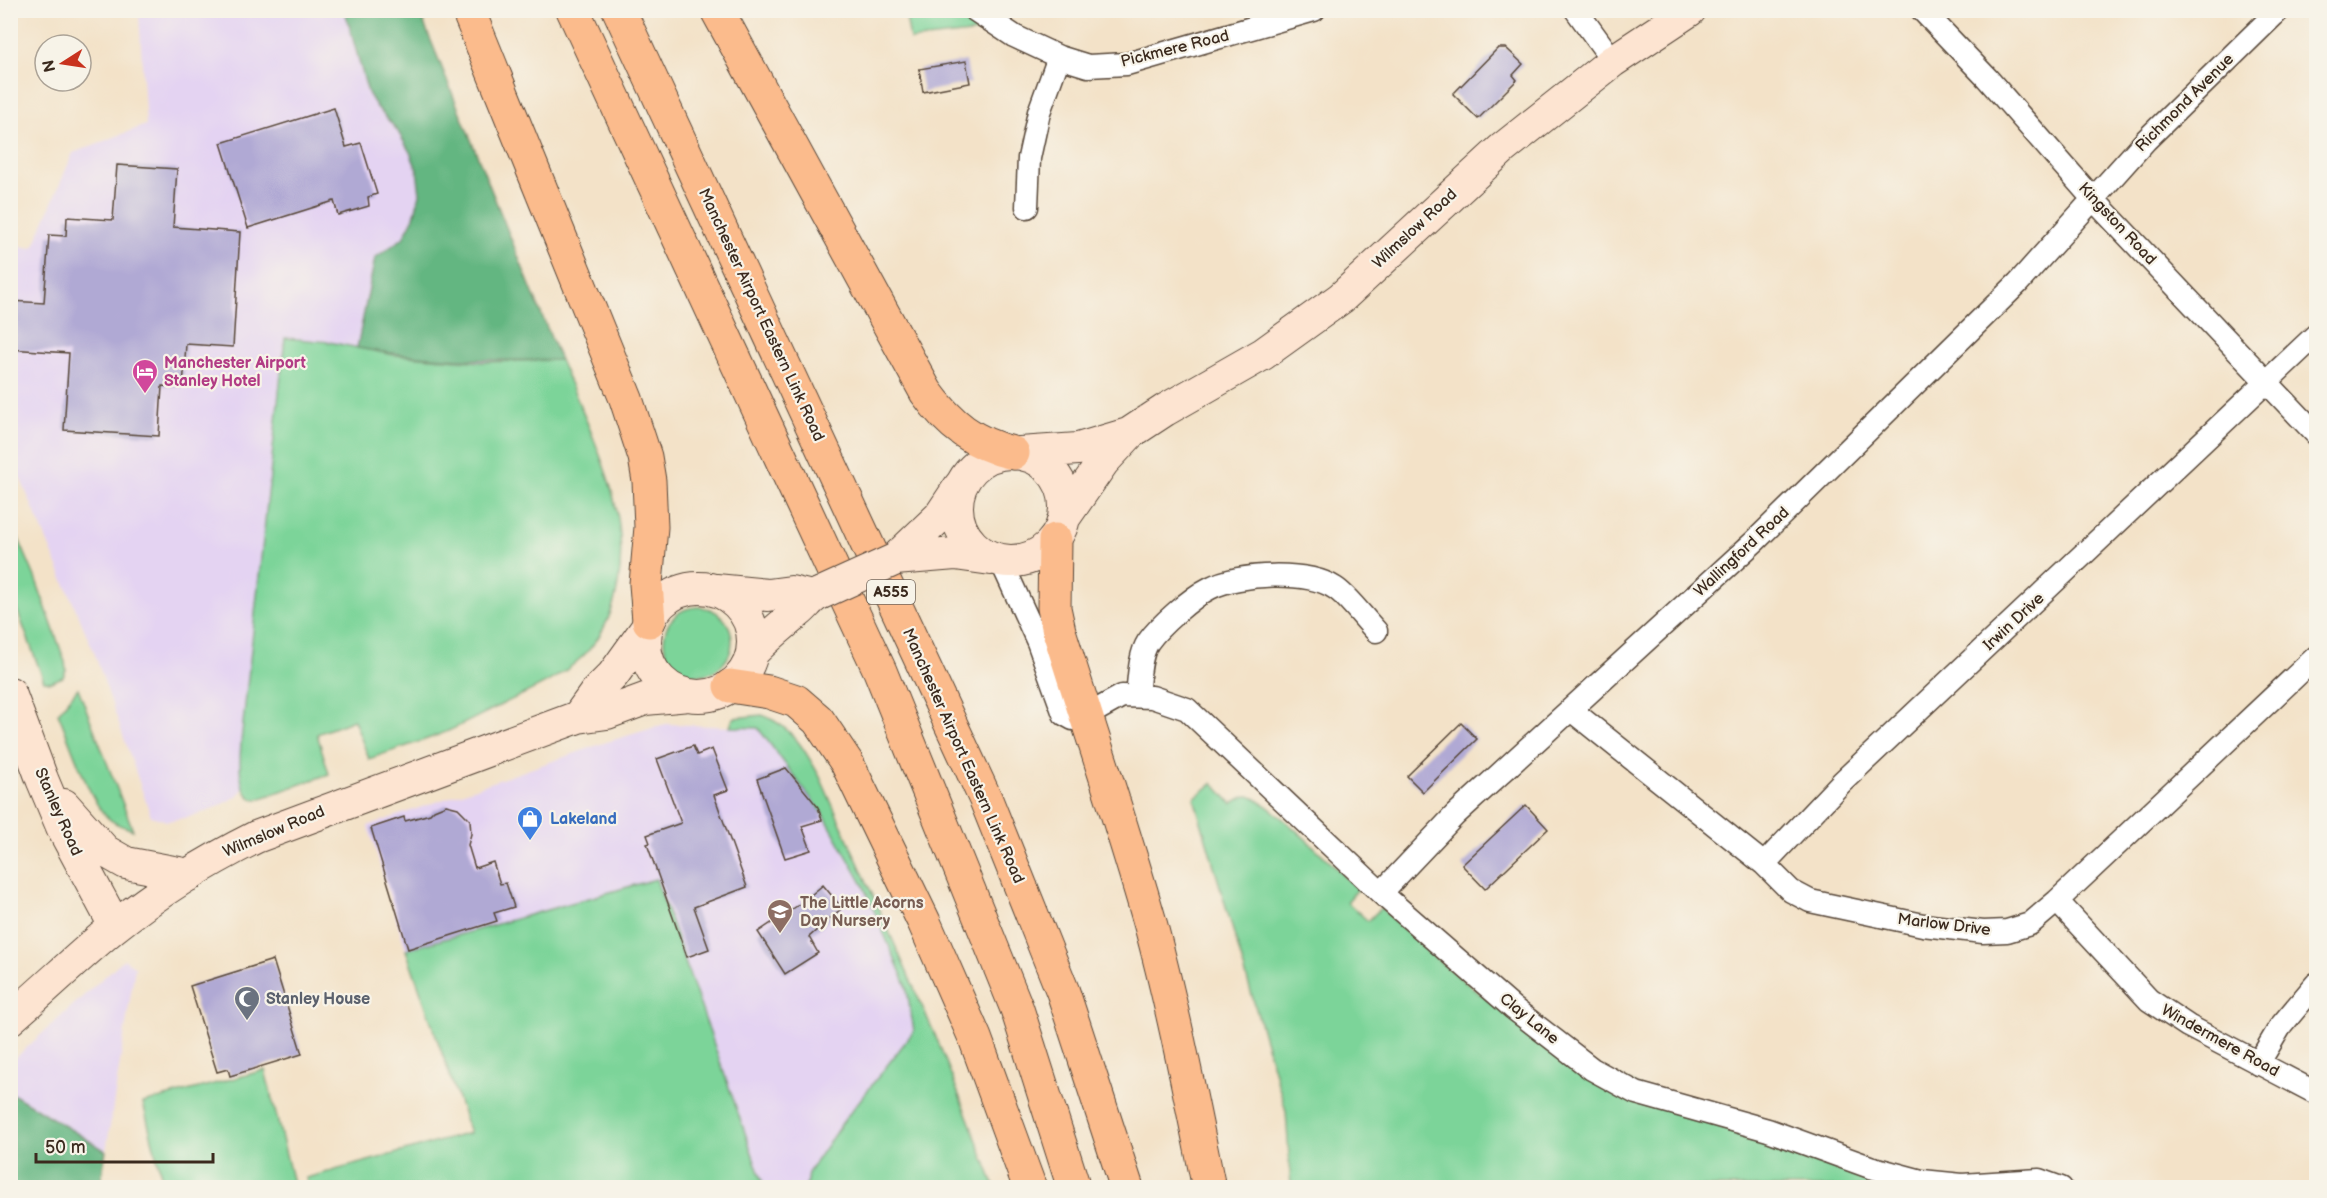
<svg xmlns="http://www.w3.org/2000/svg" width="2327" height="1198" font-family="'Balsamiq Sans',sans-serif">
  <rect width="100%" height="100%" fill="#f7f3e8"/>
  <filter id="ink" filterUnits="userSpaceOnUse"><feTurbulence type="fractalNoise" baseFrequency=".0167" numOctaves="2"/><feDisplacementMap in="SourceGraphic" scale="12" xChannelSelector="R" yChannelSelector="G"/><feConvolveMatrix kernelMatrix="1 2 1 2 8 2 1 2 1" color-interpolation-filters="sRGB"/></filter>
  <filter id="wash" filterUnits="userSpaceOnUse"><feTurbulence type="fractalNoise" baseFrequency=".008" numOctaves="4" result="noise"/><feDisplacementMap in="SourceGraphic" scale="24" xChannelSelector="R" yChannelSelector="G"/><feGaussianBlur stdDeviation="1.35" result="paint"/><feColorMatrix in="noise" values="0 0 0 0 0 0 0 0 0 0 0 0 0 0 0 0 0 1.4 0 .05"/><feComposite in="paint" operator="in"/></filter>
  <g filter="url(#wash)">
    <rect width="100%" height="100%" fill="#f3e2c8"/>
    <!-- built -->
    <path fill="#e4d3f2" d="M 153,10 L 419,11 L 560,360 L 483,362 L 394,355 L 329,342 L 285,338 L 241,742 L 243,789 L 237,796 L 215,808 L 189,817 L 167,821 L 151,816 L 94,652 L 11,456 L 10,246 L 33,248 L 73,153 L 146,125 L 139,15 Z
      M 666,724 L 758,728 L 825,817 L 863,885 L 906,985 L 914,1031 L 842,1123 L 808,1173 L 806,1187 L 764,1187 L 656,879 L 406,950 L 368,826 L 607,742 Z
      M 124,959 L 135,967 L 106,1151 L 11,1093 L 11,1062 Z"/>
    <!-- green -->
    <path fill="#7bd499" stroke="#5b7f5c" stroke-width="1.5" d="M 905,11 L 947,11 L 979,32 L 910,40 Z
      M 285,338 L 329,342 L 394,355 L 483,362 L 560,360 C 579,403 599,447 612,491 C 628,548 625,624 574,664 C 554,681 527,692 503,704 C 484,713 465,724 446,732 C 421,742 394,750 369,759 L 354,720 L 317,734 L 329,774 L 256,800 C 236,795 240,758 241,742 Z
      M 11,521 L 35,577 L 65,662 L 66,670 L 63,677 L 51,682 L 44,681 L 11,594 Z
      M664 641a34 34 0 1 1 68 0a34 34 0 1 1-68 0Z
      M 78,688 L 133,830 C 122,826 113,824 105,815 C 88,797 69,738 58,713 Z
      M 762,715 C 792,726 805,750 820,777 L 939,1044 L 995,1187 L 806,1187 L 808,1173 L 842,1123 L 914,1031 L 906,985 L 863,885 L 825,817 L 758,728 L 730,727 L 733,718 Z
      M 1213,783 L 1232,804 C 1237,801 1242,796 1248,796 C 1266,797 1341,873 1358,889 L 1347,902 L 1368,921 L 1381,908 L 1440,962 L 1531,1034 L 1725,1129 L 1892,1187 L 1291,1187 L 1286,1111 L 1194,798 Z
      M 656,879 L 764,1187 L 308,1187 L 306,1178 L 470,1133 L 406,950 Z
      M 265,1070 L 294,1187 L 164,1187 L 143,1103 Z"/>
    <!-- forest -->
    <path fill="#64b681" stroke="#507050" stroke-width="1.5" d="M 345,11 L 419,11 L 560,360 C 492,361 425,360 357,348 L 375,258 L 403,238 L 414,217 L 420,194 L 417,170 L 410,152 L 397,130 L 376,106 L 368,93 Z
      M 11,1093 L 106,1151 L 100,1187 L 11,1187 Z"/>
    <g id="blocks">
      <!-- building -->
      <path fill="#b0a9d4" d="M 1498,48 L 1506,48 L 1523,64 L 1513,75 L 1517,80 L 1478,119 L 1453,94 Z
        M 966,61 L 970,83 L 923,92 L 919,69 Z
        M 334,108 L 346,147 L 361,143 L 377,194 L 368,197 L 369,206 L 338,215 L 334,201 L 248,228 L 221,143 Z
        M 117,165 L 177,169 L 173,227 L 240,232 L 233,347 L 186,344 L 183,387 L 162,386 L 159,436 L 64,430 L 69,353 L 10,349 L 10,301 L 44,303 L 49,235 L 66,236 L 67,217 L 113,220 Z
        M 1461,723 L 1477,739 L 1423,792 L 1407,776 Z
        M 693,746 L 697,755 L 712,749 L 728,790 L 714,795 L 747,887 L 694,907 L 709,949 L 687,957 L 647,844 L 650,843 L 647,835 L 681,823 L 657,759 Z
        M 786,768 L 818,807 L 822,820 L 802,826 L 811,850 L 785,858 L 757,779 Z
        M 446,805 L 458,808 L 470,820 L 471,834 L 468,845 L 475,868 L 493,862 L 500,884 L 506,883 L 514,907 L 494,913 L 497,921 L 408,949 L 371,828 L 404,817 L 405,821 L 430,814 L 434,810 Z
        M 1526,805 L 1548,829 L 1485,889 L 1462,865 Z
        M 823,885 L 842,908 L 809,937 L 818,953 L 785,974 L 758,932 L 800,904 Z
        M 273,960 L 302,1054 L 230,1076 L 228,1069 L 217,1072 L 190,986 Z"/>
    </g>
  </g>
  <g filter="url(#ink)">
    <use href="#blocks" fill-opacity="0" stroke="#574638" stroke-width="1.5"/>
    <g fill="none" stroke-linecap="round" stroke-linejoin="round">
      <defs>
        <path id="minor" d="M 975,10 L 1014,36 L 1059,57 L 1088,66 L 1127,64 L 1314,10
          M 1576,10 L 1613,61
          M 1922,10 L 1987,78 L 2094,200 L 2316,434
          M 1027,207 L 1029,158 L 1039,112 L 1059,57
          M 1001,561 L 1038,642 L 1064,714 L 1073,719 L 1086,716 L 1122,696 L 1152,697 L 1187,709 L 1381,893 L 1513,1008 L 1592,1069 L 1636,1093 L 1768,1130 L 1870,1167 L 1922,1181 L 1962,1185 L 2039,1180 L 2061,1188
          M 1137,696 C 1139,680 1139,656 1148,642 C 1159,626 1192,597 1210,588 C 1239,573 1307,570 1335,588 C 1347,595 1365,620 1376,631
          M 1571,710 L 1764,864 L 1791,891 L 1810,901 L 1923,925 L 1983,932 L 2007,931 L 2030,924 L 2057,901 L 2316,657
          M 1764,864 L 1842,782 L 2316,335
          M 1381,893 L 1455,815 L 1755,541 L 2018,283 L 2146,140 L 2279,10
          M 2057,901 L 2149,1000 L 2188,1026 L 2316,1093
          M 2258,1064 L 2280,1027 L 2316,984"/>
        <path id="secondary" d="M957 507a54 54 0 1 1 108 0a54 54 0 1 1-108 0Z
          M 1020,453 L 1078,449 L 1128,434
          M 1064,518 L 1103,462 L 1130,433 L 1165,410 L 1263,354 L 1341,298 L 1502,149 L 1613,61 L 1690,10
          M 895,559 L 955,554 L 991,559
          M 894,560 L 940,516 L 960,486
          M645 642a54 54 0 1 1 108 0a54 54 0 1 1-108 0Z
          M 716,590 L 768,595 L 791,592 L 812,597
          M 752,653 C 766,638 782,625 798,612 C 806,606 810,598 819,594
          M 10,693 L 42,779 L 63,829 L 115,926
          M 578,717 L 596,692 L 613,675 L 646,629
          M 64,805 L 105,851 L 126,863 L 189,875
          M 10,1019 C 45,989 78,957 113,928 C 155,894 208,861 256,837 L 578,717 L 607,713 L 645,699 L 689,695"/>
        <path id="trunk" d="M 468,10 L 626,399 L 645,457 L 649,481 L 651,527 L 646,584 L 649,621
          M 573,10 L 880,671 L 1017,1009 L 1074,1188
          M 619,10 L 986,800 L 1063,992 L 1127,1188
          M 717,10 L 926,392 C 949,424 974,444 1013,453
          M 1055,540 L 1054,608 L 1059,631 C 1090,730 1123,827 1151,926 C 1174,1012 1191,1100 1209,1188
          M 730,686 L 769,692 L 796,701 L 818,720 L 847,763 L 924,922 L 975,1038 L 1030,1188"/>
      </defs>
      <!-- minor casing -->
      <use href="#minor" stroke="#574638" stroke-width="25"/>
      <!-- secondary casing -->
      <use href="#secondary" stroke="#574638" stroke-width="34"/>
      <!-- trunk casing -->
      <use href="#trunk" stroke="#574638" stroke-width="35"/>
      <!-- minor -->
      <use href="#minor" stroke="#fff" stroke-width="22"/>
      <!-- secondary -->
      <use href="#secondary" stroke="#fde4d1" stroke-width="32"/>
      <!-- trunk -->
      <use href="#trunk" stroke="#fbbb8c" stroke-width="33"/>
      <defs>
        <path id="secondary-bridge" d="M 819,594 L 894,560"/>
      </defs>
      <!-- secondary-bridge casing -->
      <use href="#secondary-bridge" stroke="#574638" stroke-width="34" stroke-linecap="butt"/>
      <!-- secondary-bridge -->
      <use href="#secondary-bridge" stroke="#fde4d1" stroke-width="32"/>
    </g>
  </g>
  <!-- icons -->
  <defs>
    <symbol id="hotel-pin" viewBox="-11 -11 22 30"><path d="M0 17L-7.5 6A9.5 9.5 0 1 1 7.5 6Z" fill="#d1479c" stroke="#f7f3e8"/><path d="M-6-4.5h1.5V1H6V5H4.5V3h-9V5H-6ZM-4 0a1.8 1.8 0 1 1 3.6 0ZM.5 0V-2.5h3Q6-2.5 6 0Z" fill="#fff"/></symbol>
    <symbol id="shop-pin" viewBox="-11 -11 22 30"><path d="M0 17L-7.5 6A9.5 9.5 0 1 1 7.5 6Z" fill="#3f7fe0" stroke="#f7f3e8"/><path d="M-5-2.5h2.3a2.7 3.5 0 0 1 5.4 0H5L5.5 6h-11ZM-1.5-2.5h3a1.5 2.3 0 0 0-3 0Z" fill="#fff"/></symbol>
    <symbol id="school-pin" viewBox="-11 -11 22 30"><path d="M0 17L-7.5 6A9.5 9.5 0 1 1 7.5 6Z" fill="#8d6e63" stroke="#f7f3e8"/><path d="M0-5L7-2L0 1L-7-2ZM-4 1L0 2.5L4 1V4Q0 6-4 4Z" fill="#fff"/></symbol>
    <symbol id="mosque-pin" viewBox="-11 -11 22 30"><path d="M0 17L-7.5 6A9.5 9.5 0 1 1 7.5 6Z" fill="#6b7280" stroke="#f7f3e8"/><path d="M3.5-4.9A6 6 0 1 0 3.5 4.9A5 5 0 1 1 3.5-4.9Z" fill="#fff"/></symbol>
  </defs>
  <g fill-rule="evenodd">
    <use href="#hotel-pin" x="130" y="357" width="30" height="40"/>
    <use href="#shop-pin" x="515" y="804" width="30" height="40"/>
    <use href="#school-pin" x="765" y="897" width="30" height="40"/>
    <use href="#mosque-pin" x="232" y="984" width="30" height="40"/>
  </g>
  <g text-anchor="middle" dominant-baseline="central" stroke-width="4.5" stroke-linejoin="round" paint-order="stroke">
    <!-- shield labels -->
    <rect fill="#f7f3e8" stroke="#73665b" stroke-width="1.5" x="867" y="580" width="48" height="24" rx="4.5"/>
    <g font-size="15" font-weight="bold" fill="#3b2a1e">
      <text x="891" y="592">A555</text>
    </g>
    <!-- street labels -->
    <g font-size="16" fill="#3b2a1e" stroke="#f7f3e8">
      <text transform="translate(1175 49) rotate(-14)">Pickmere Road</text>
      <text transform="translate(2185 103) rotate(-45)">Richmond Avenue</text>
      <text transform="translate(2117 224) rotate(47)">Kingston Road</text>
      <text transform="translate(1415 229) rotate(-43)">Wilmslow Road</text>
      <text transform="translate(761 315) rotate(65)">Manchester Airport Eastern Link Road</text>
      <text transform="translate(1742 552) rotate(-43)">Wallingford Road</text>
      <text transform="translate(2014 622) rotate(-43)">Irwin Drive</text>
      <text transform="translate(963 756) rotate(66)">Manchester Airport Eastern Link Road</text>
      <text transform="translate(58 812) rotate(66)">Stanley Road</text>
      <text transform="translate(274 832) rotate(-23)">Wilmslow Road</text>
      <text transform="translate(1944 925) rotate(7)">Marlow Drive</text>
      <text transform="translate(1529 1019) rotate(39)">Clay Lane</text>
      <text transform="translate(2220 1041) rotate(29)">Windermere Road</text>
    </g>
    <!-- hotel labels -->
    <g font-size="16" font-weight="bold" fill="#b23c85" stroke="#f7f3e8" text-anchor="start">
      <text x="164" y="363">Manchester Airport<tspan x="164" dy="18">Stanley Hotel</tspan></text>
    </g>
    <!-- shop labels -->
    <g font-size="16" font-weight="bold" fill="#366cbe" stroke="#f7f3e8" text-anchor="start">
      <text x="550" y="819">Lakeland</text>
    </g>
    <!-- education labels -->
    <g font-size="16" font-weight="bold" fill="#785e54" stroke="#f7f3e8" text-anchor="start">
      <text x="800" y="903">The Little Acorns<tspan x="800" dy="18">Day Nursery</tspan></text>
    </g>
    <!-- worship labels -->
    <g font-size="16" font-weight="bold" fill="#5b616d" stroke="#f7f3e8" text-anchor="start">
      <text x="266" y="999">Stanley House</text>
    </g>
  </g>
  <!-- margin -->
  <rect width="2327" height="1198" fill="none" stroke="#f7f3e8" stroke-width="36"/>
  <!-- north arrow -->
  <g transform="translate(63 63) rotate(258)"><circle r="28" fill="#f7f3e8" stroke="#aca397" stroke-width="1.5"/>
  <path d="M0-4.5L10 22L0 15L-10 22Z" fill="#c8321e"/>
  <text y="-9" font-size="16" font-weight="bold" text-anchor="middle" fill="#3b2a1e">N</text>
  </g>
  <!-- scale -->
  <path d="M36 1153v9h177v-9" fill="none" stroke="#3b2a1e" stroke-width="3"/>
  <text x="45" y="1153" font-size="18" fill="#3b2a1e" stroke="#f7f3e8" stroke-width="4.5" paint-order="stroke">50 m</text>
</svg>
